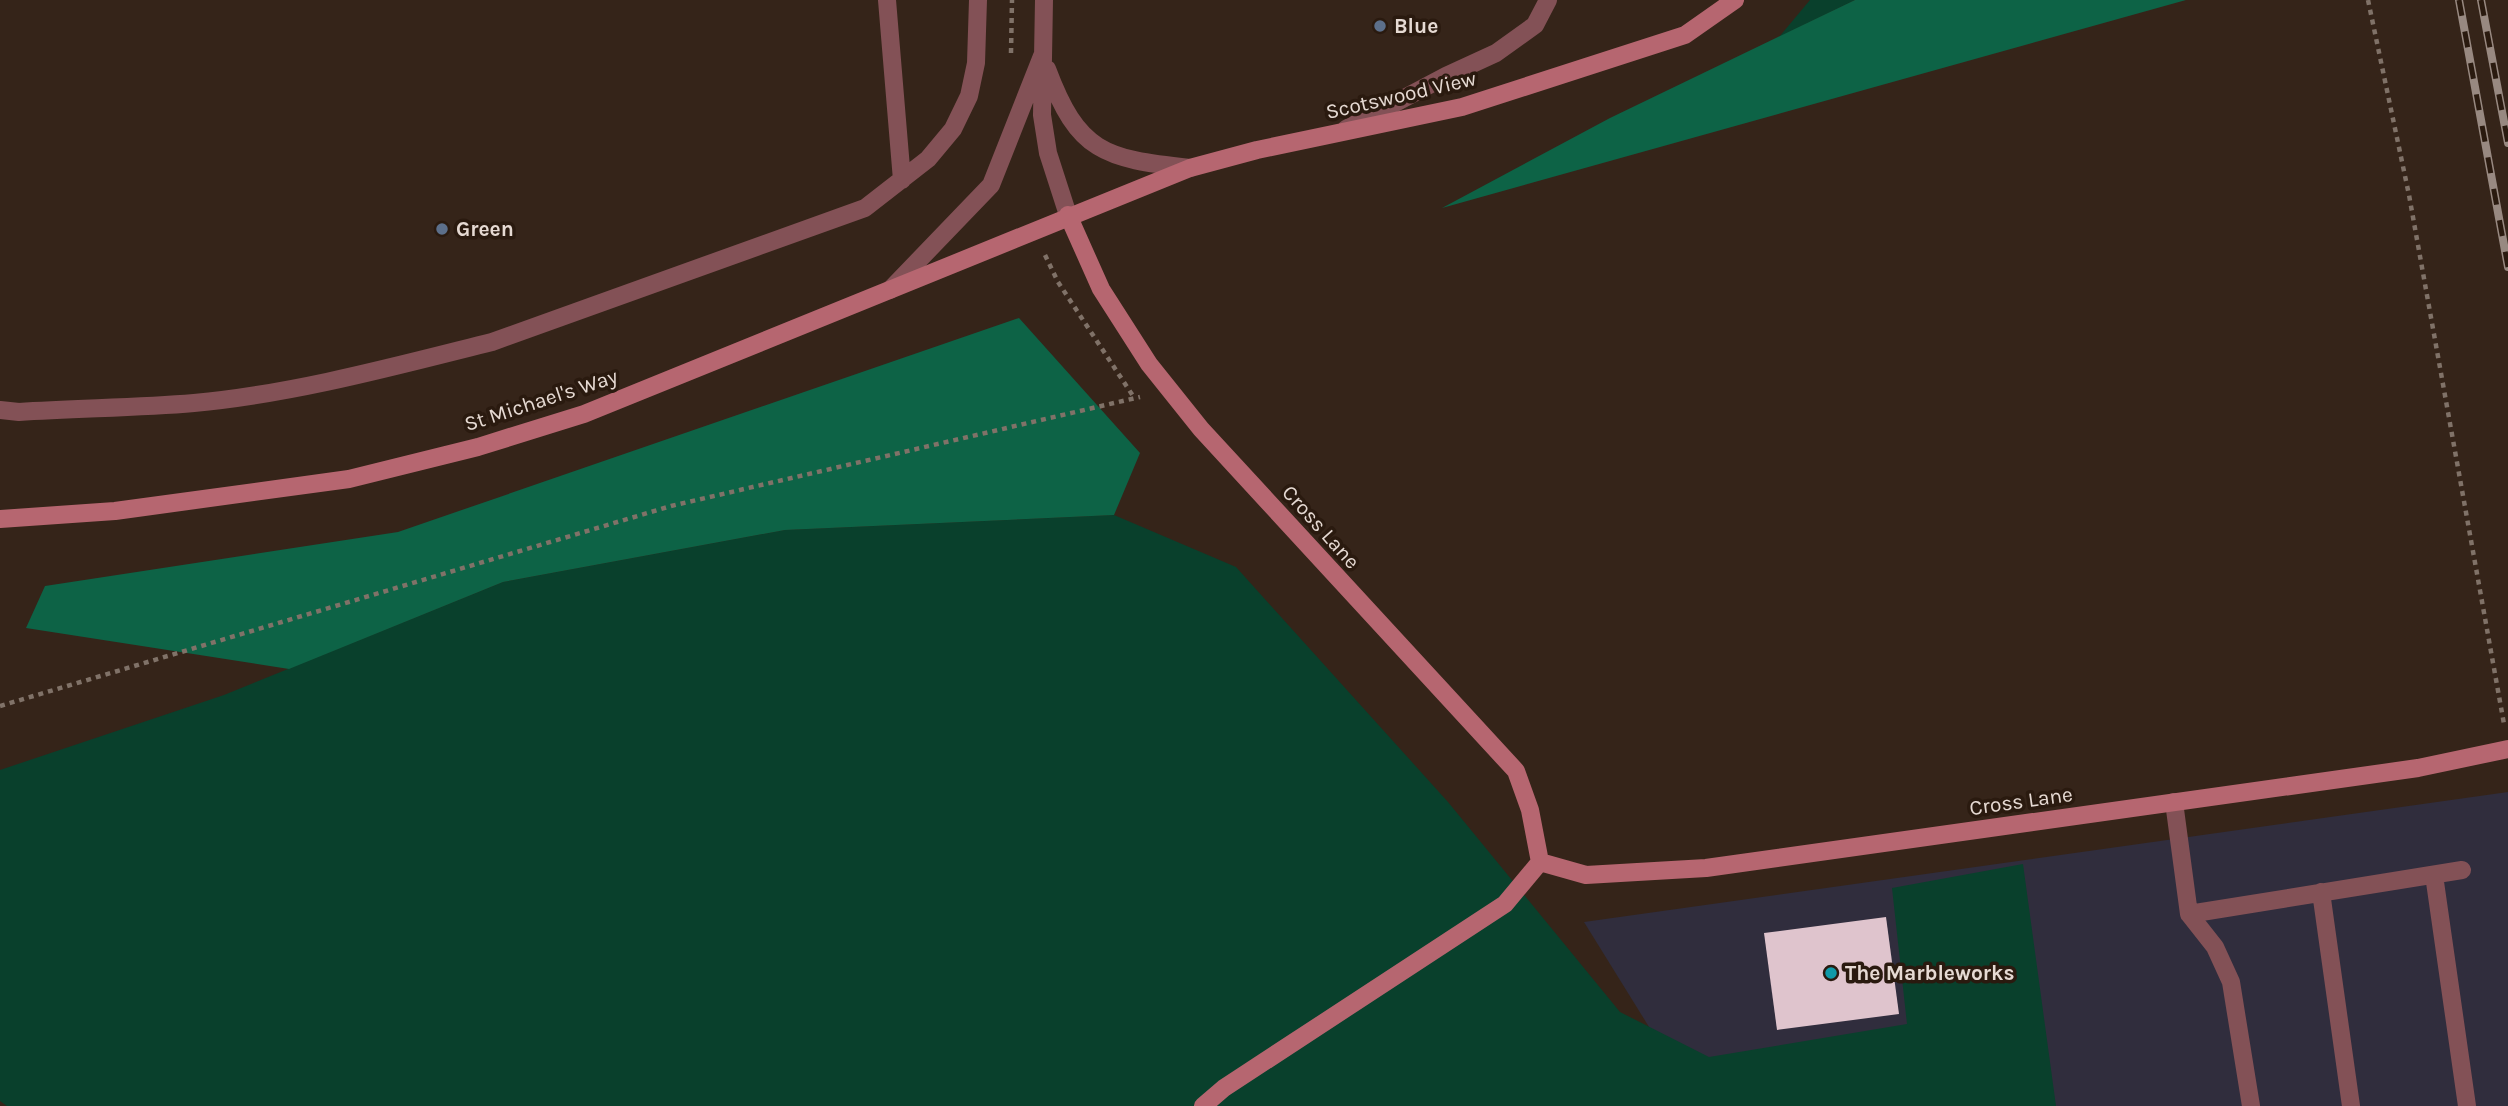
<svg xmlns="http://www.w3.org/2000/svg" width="2508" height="1106" font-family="Karla,sans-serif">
  <rect width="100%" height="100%" fill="#352419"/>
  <!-- industrial -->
  <path fill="#302d3d" d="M 2508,792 L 2508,1106 L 1776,1106 L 1685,1085 L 1584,922 Z"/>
  <!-- green -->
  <path fill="#09402c" d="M 1810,0 L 1855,0 L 1779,37 Z
    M 1114,515 L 1236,567 L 1448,802 L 1620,1012 L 1709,1057 L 1907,1024 L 1892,888 L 2023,864 L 2056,1106 L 7,1106 L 0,1101 L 0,770 L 224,695 L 503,582 L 785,530 Z"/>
  <!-- forest -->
  <path fill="#0d6346" d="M 1855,0 L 2186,0 L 1442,208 L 1610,118 Z
    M 1019,318 L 1140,453 L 1114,515 L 785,530 L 503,582 L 289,669 L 26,628 L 45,586 L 398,532 Z"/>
  <!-- building -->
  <path fill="#dfc4cd" d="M 1886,917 L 1899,1014 L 1777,1030 L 1764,933 Z"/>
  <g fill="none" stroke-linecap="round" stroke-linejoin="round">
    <!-- path -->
    <path stroke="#807268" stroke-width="4.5" stroke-dasharray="5 5" stroke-linecap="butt" d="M 2368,0 L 2409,195 L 2504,724
      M 1011,53 L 1012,0
      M 1045,255 L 1058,282 L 1135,399
      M 0,706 L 671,506 L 1140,397"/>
    <!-- lane -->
    <path stroke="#835156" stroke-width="18" d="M 887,0 L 902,180
      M 1044,0 L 1042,115 L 1048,153 L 1068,215
      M 1047,69 C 1078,152 1104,159 1190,168
      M 1346,129 L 1446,76 L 1496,53 L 1535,25 L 1548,0
      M 890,290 L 991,185 L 1042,56
      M 0,410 L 19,412 C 77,408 136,408 194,403 C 293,394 396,366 492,342 L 865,208 L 928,159 L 953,129 L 969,96 L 976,63 L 978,0
      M 2174,802 L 2189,914 L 2462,870
      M 2434,875 L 2467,1106
      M 2321,892 L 2351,1106
      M 2189,914 L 2215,947 L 2231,982 L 2251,1106"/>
    <!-- secondary -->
    <path stroke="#b66670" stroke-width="18" d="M 1068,215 L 1101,289 L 1149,364 L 1201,429 L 1516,771 L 1530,810 L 1540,862 L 1586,875 L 1706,868 L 2418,768 L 2508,749
      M 0,519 L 115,511 L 349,479 L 478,447 L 584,414 L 1190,168 L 1257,150 L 1462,107 L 1685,35 L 1735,0
      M 1203,1106 L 1224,1088 L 1505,904 L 1540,862"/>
    <defs>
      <path id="rail" d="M 2459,0 L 2508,267
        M 2481,0 L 2508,143"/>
    </defs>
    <!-- rail casing -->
    <use href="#rail" stroke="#988981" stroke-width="8"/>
    <!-- rail -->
    <use href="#rail" stroke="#2a1a0f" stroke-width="5" stroke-dasharray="16" stroke-linecap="butt"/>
  </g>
  <!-- markers -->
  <g fill="#5c6f8a" stroke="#2a1a0f" stroke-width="2.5">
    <circle cx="1380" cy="26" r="7"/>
    <circle cx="442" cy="229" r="7"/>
  </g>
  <circle fill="#0f9aa8" stroke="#2a1a0f" stroke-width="2.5" cx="1831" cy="973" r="7"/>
  <g text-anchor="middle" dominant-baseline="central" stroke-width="7" stroke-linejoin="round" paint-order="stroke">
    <!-- poi labels -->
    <g font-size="21" font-weight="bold" fill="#e6dad3" stroke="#2a1a0f" text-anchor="start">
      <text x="1394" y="26">Blue</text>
      <text x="456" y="229">Green</text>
      <text x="1845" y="973">The Marbleworks</text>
    </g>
    <!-- street labels -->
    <g font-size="21" fill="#e6dad3" stroke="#2a1a0f">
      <text transform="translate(1401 95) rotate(-13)">Scotswood View</text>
      <text transform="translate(541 400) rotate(-18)">St Michael's Way</text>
      <text transform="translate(1321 527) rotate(48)">Cross Lane</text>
      <text transform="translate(2021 801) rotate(-8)">Cross Lane</text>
    </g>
  </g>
</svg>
